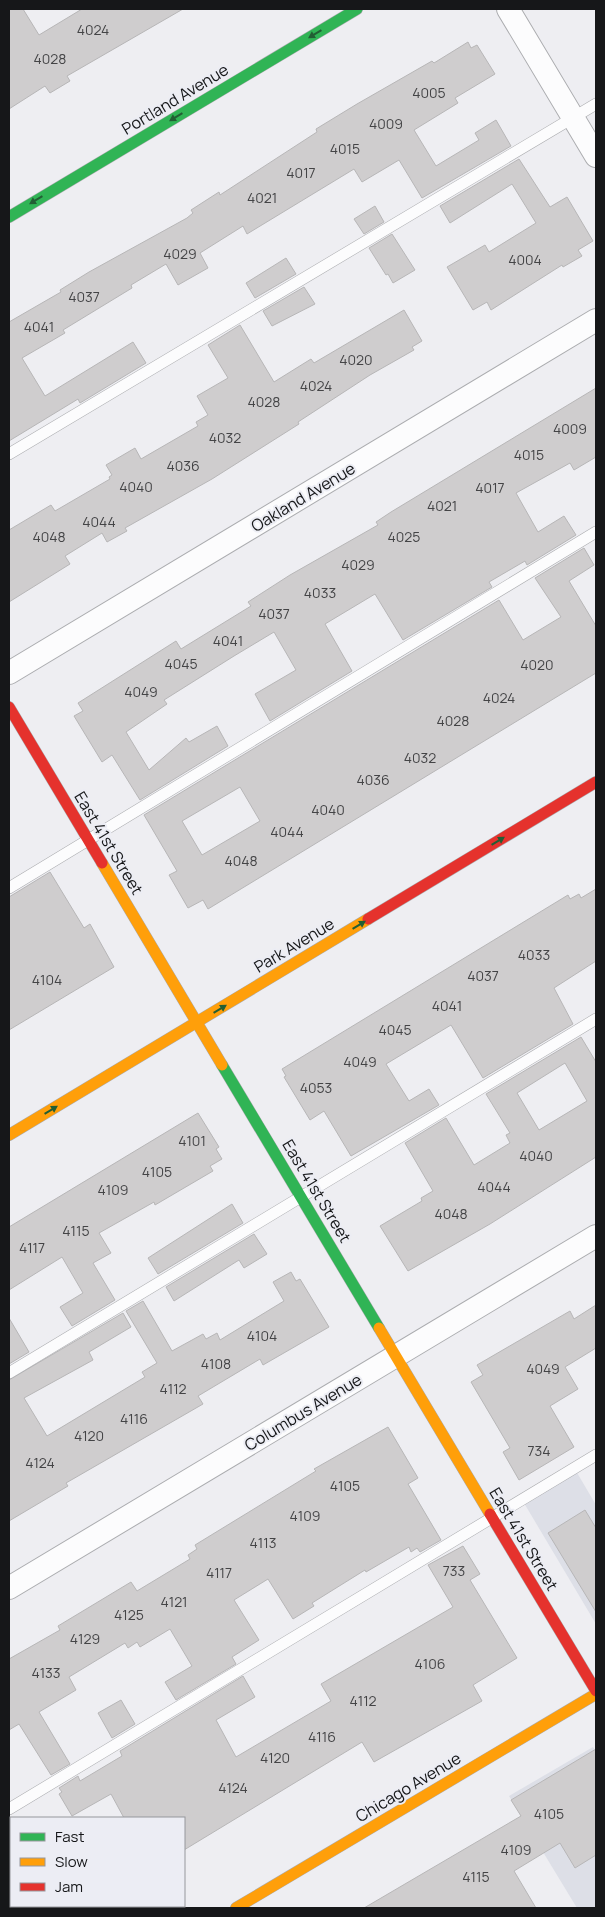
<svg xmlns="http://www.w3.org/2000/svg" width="605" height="1917" font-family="Manrope,sans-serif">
  <rect width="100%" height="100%" fill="#eeeef2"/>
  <!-- built -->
  <path fill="#dddfe7" d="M 576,1471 L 596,1505 L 596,1624 L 524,1503 Z
    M 593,1747 L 596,1752 L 596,1908 L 577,1908 L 509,1796 Z"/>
  <!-- building -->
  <path fill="#cfcdce" stroke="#b7b6b7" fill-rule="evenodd" d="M 9,9 L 23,9 L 39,35 L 82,9 L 183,9 L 67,76 L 70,81 L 50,93 L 45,86 L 9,109 Z
    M 468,42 L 471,48 L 477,45 L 495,74 L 455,98 L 458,103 L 414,130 L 436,166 L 479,140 L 475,133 L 496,120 L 511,146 L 422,198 L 399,160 L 362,182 L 354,169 L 247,234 L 243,226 L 200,253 L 208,268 L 178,285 L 166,264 L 131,285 L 132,288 L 63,330 L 65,333 L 22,358 L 45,396 L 133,342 L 146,363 L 80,403 L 78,399 L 9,441 L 9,322 L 61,292 L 60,290 L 89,272 L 187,218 L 193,213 L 191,210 L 219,192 L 220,195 L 317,132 L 316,129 L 357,104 L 432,61 L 434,63 Z
    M 519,159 L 550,207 L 567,197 L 593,241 L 578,250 L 582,256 L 563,267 L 562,265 L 491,310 L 487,302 L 473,310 L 447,267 L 485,245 L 489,252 L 536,223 L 512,184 L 450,223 L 440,206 Z
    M 375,206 L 384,222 L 364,234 L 354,219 Z
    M 392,234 L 415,270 L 393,283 L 388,274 L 386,275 L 369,248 Z
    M 286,258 L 296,274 L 255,298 L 246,283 Z
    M 304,287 L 315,304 L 272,326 L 263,311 Z
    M 404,310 L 422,341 L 412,347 L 414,350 L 370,375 L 298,422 L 299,424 L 212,479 L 125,528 L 127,531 L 107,542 L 102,533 L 65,556 L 70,564 L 9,602 L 9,530 L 51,505 L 55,511 L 110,479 L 109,477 L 112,475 L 106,465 L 135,448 L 141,459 L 198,426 L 196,422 L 208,415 L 197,396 L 228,378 L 208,345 L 240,325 L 274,382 L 311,359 L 314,363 Z
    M 596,388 L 596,457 L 574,470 L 570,463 L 516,493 L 538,532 L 564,516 L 576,535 L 527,565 L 525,561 L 489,582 L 492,587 L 403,640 L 375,594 L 325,624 L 352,671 L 270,721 L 255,694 L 296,670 L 274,632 L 234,656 L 164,700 L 167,704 L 126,732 L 149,770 L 186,738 L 189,742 L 217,726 L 228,746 L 140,800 L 112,755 L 102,762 L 74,716 L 83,711 L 78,703 L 176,641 L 181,649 L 251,606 L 248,602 L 290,575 L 378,525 L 376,522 L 391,512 Z
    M 584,548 L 594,565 L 569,581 L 596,626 L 596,673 L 208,909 L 203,900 L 188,908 L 169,875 L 177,871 L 144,815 L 499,600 L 523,640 L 561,617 L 535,578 ZM 240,787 L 260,821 L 202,855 L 182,821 Z
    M 50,872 L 84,928 L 90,924 L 114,967 L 9,1030 L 9,897 Z
    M 596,889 L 596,961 L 554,988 L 573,1024 L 483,1078 L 451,1025 L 386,1064 L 409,1101 L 429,1089 L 439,1105 L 351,1156 L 324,1111 L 310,1120 L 284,1077 L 286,1076 L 282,1069 L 568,895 L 570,899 L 579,894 L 581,898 Z
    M 581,1037 L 596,1062 L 596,1157 L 490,1224 L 408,1271 L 380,1226 L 422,1201 L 421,1198 L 433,1191 L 405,1143 L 446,1118 L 474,1165 L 510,1143 L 506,1135 L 510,1133 L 486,1094 ZM 565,1063 L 587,1101 L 539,1130 L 517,1093 Z
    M 198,1113 L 219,1147 L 216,1149 L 222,1159 L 210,1166 L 213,1171 L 155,1205 L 154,1202 L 99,1233 L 111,1253 L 93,1263 L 115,1300 L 72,1326 L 60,1307 L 83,1293 L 62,1257 L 9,1290 L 9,1227 Z
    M 232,1204 L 243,1223 L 158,1274 L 148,1258 Z
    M 254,1234 L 267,1254 L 244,1268 L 239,1260 L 174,1301 L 166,1287 Z
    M 291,1272 L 296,1281 L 300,1279 L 329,1327 L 263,1365 L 260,1359 L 198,1396 L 203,1404 L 66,1483 L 68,1486 L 9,1521 L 9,1380 L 123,1313 L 131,1327 L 89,1352 L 93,1360 L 24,1398 L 47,1436 L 145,1377 L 142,1372 L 157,1363 L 126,1311 L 143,1301 L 172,1351 L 203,1334 L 206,1339 L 217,1333 L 220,1340 L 284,1301 L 273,1282 Z
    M 596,1305 L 596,1348 L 565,1367 L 578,1389 L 550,1406 L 574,1447 L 519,1480 L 503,1452 L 510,1448 L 471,1382 L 483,1375 L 477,1365 L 570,1311 L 574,1319 Z
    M 9,1318 L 29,1352 L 9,1364 Z
    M 388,1427 L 418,1478 L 408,1484 L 441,1540 L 420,1552 L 417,1548 L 411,1552 L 409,1547 L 366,1572 L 365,1570 L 312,1603 L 314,1606 L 293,1619 L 268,1579 L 234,1600 L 259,1640 L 232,1657 L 236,1664 L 176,1700 L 165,1682 L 192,1666 L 170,1629 L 140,1647 L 137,1642 L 128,1648 L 125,1643 L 69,1677 L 76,1690 L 39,1712 L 70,1764 L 51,1775 L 19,1724 L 9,1730 L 9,1659 L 60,1630 L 58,1626 L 131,1582 L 137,1591 L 190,1559 L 188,1555 L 197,1549 L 195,1545 L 316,1471 L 314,1469 Z
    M 585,1510 L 596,1528 L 596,1612 L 548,1533 Z
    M 463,1546 L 480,1574 L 470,1580 L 517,1658 L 473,1685 L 482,1701 L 374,1762 L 362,1742 L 184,1850 L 184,1818 L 124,1818 L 111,1794 L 72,1816 L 59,1794 L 62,1792 L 59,1788 L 78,1776 L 80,1781 L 122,1756 L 120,1751 L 243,1676 L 255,1697 L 216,1720 L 236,1757 L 331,1701 L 321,1684 L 453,1607 L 428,1565 Z
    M 121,1700 L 135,1724 L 112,1738 L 98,1713 Z
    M 596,1749 L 596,1855 L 575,1868 L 560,1843 L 514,1871 L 536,1908 L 364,1908 L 521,1816 L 511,1800 Z"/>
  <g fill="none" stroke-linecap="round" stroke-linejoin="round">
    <defs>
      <path id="lane" d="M 9,454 L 596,104
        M 9,888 L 596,532
        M 9,1373 L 596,1019
        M 9,1809 L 596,1455"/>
      <path id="street" d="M 508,9 L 596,156
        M 9,673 L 596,320
        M 9,1588 L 596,1236"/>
      <path id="fast" d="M 9,217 L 357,9
        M 222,1065 L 379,1328"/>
      <path id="slow" d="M 102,863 L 222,1065
        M 9,1135 L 368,919
        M 379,1328 L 490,1514
        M 236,1908 L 596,1694"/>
      <path id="jam" d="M 9,707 L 102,863
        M 368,919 L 596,782
        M 490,1514 L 596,1691"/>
    </defs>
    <!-- lane casing -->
    <use href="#lane" stroke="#abacaf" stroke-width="12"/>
    <!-- street casing -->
    <use href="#street" stroke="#abacaf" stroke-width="24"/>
    <!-- fast casing -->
    <use href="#fast" stroke="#abacaf" stroke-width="12"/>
    <!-- slow casing -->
    <use href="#slow" stroke="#abacaf" stroke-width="12"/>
    <!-- jam casing -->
    <use href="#jam" stroke="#abacaf" stroke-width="12"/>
    <!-- lane -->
    <use href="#lane" stroke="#fcfcfd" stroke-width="11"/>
    <!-- street -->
    <use href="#street" stroke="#fcfcfd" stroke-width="22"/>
    <!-- fast -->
    <use href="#fast" stroke="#30b455" stroke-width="11"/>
    <!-- slow -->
    <use href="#slow" stroke="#ff9f0a" stroke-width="11"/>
    <!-- jam -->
    <use href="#jam" stroke="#e5322d" stroke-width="11"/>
  </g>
  <!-- one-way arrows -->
  <defs><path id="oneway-solid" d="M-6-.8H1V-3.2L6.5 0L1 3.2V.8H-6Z" transform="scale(1.25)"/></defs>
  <g fill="#225e34">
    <use href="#oneway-solid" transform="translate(315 34) rotate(149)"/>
    <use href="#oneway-solid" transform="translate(176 117) rotate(149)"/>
    <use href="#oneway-solid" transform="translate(36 200) rotate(149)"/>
    <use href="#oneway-solid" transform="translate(498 841) rotate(-31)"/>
    <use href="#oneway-solid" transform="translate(359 925) rotate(-31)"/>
    <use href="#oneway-solid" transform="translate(220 1009) rotate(-31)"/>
    <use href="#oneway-solid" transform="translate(51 1110) rotate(-31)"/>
  </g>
  <g text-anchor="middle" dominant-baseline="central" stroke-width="4" stroke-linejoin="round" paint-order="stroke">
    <!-- number labels -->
    <g font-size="14" fill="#444446">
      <text x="93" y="29">4024</text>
      <text x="50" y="58">4028</text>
      <text x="429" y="92">4005</text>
      <text x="386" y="123">4009</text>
      <text x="345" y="148">4015</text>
      <text x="301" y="172">4017</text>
      <text x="262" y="197">4021</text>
      <text x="180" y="253">4029</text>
      <text x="525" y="259">4004</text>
      <text x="84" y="296">4037</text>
      <text x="39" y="326">4041</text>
      <text x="356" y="359">4020</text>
      <text x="316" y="385">4024</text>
      <text x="264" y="401">4028</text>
      <text x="570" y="428">4009</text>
      <text x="225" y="437">4032</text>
      <text x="529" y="454">4015</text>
      <text x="183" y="465">4036</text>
      <text x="136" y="486">4040</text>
      <text x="490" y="487">4017</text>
      <text x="442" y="505">4021</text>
      <text x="99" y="521">4044</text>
      <text x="49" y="536">4048</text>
      <text x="404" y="536">4025</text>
      <text x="358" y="564">4029</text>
      <text x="320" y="592">4033</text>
      <text x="274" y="613">4037</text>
      <text x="228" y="640">4041</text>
      <text x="181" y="663">4045</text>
      <text x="537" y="664">4020</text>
      <text x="141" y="691">4049</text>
      <text x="499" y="697">4024</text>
      <text x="453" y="720">4028</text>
      <text x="420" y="757">4032</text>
      <text x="373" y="779">4036</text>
      <text x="328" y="809">4040</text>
      <text x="287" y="831">4044</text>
      <text x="241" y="860">4048</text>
      <text x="534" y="954">4033</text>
      <text x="483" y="975">4037</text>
      <text x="47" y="979">4104</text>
      <text x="447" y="1005">4041</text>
      <text x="395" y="1029">4045</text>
      <text x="360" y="1061">4049</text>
      <text x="316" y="1087">4053</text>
      <text x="192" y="1140">4101</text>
      <text x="536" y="1155">4040</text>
      <text x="157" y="1171">4105</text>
      <text x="494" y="1186">4044</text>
      <text x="113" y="1189">4109</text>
      <text x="451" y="1213">4048</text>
      <text x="76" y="1230">4115</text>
      <text x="32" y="1247">4117</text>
      <text x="262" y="1335">4104</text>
      <text x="216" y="1363">4108</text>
      <text x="543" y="1368">4049</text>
      <text x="173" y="1388">4112</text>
      <text x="134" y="1418">4116</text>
      <text x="89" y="1435">4120</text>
      <text x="539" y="1450">734</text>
      <text x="40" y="1462">4124</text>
      <text x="345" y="1485">4105</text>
      <text x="305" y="1515">4109</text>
      <text x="263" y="1542">4113</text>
      <text x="454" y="1570">733</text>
      <text x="219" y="1572">4117</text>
      <text x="174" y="1601">4121</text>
      <text x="129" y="1614">4125</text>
      <text x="85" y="1638">4129</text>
      <text x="430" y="1663">4106</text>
      <text x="46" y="1672">4133</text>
      <text x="363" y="1700">4112</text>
      <text x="322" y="1736">4116</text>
      <text x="275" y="1757">4120</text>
      <text x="233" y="1787">4124</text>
      <text x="549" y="1813">4105</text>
      <text x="516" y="1849">4109</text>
      <text x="476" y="1876">4115</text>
    </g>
    <!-- street labels -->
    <g font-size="16" fill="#161719" stroke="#ecedf4">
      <text transform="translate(175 99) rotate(-31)">Portland Avenue</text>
      <text transform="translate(303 497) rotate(-31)">Oakland Avenue</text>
      <text transform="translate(109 843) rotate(59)">East 41st Street</text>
      <text transform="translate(294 945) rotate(-31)">Park Avenue</text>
      <text transform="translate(317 1191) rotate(59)">East 41st Street</text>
      <text transform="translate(303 1412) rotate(-31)">Columbus Avenue</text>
      <text transform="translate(524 1539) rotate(59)">East 41st Street</text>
      <text transform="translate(408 1787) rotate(-31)">Chicago Avenue</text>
    </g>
  </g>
  <!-- border -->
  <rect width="605" height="1917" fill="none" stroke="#161719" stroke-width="20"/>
  <!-- legend -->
  <rect x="10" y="1817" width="175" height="90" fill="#ecedf4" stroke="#96979c"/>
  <rect x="20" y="1833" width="25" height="8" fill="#30b455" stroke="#96979c"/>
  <text x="55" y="1842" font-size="15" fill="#161719">Fast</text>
  <rect x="20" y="1858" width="25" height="8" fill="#ff9f0a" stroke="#96979c"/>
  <text x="55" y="1867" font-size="15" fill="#161719">Slow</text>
  <rect x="20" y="1883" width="25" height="8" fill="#e5322d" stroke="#96979c"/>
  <text x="55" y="1892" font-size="15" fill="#161719">Jam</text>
</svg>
